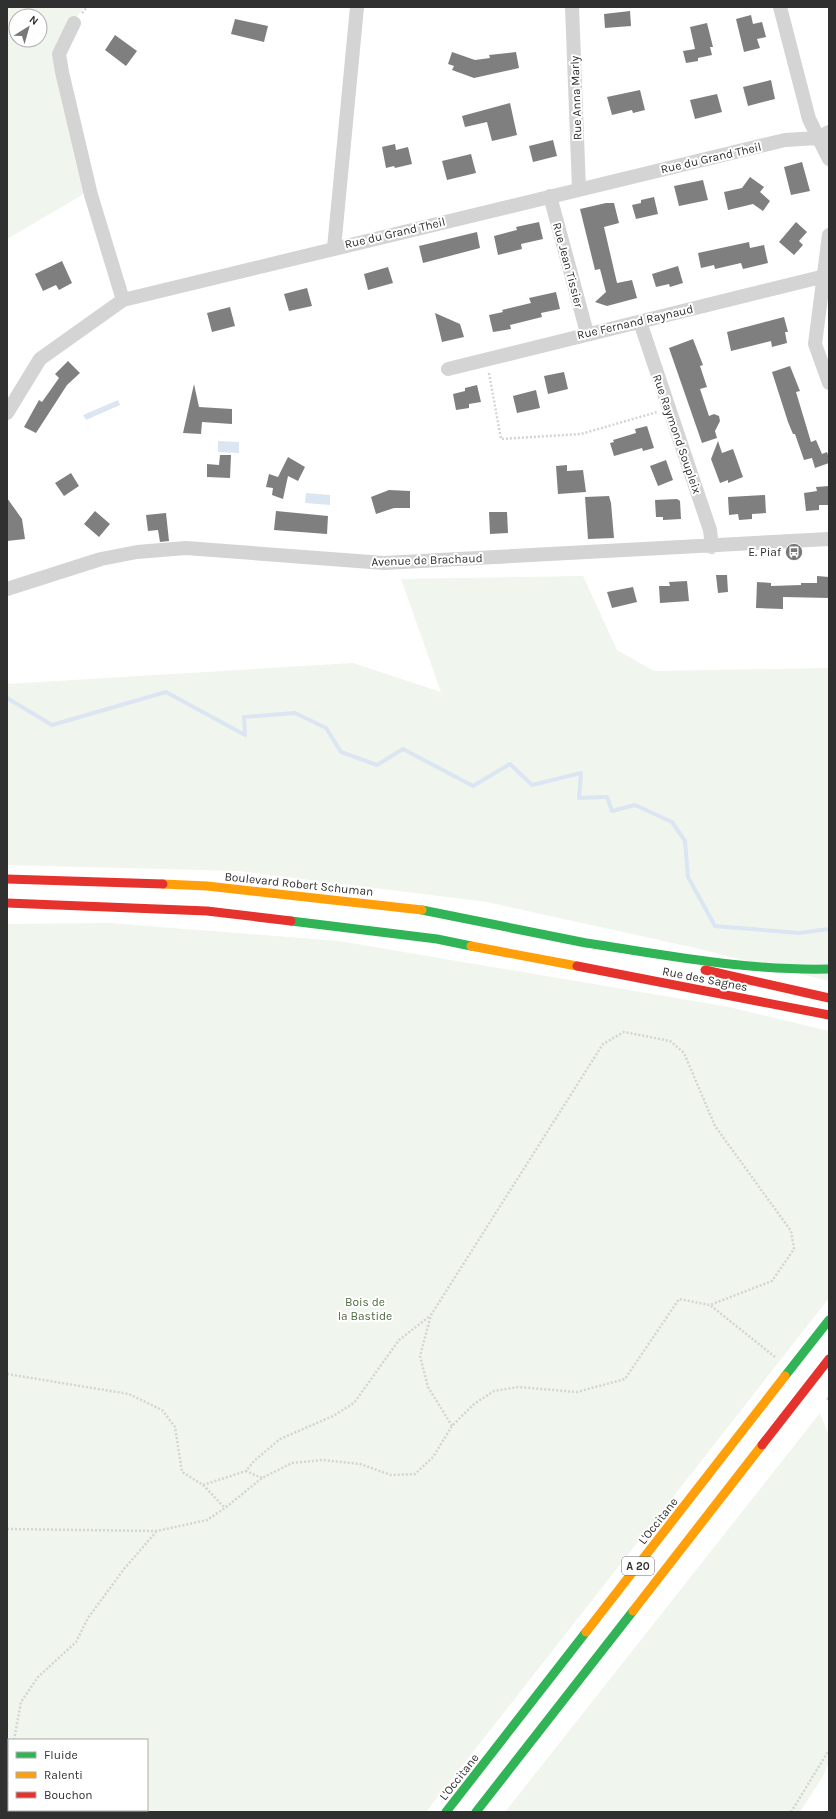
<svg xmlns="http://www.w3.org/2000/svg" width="836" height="1819" font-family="Karla,sans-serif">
  <rect width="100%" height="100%" fill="#fff"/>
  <!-- green -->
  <path fill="#f0f5ed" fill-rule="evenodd" d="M 7,7 L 84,7 L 59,41 L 87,192 L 7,239 ZM 16,16 L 40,16 L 40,40 L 16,40 Z
    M 583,576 L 617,650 L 654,671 L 829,668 L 829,981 L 691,947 L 487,902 L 239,871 L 7,865 L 7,684 L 353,663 L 441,692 L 401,579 Z
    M 109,923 L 339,941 L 729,1007 L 829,1031 L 829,1298 L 426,1812 L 7,1812 L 7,924 ZM 9,1740 L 147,1740 L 147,1810 L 9,1810 Z
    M 820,1413 L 829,1436 L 829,1762 L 822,1778 L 800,1812 L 505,1812 Z"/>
  <!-- water -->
  <path fill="#dbe6f2" d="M 118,400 L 120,405 L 86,420 L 83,415 Z
    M 218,441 L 239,442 L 239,453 L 218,452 Z
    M 306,493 L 330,495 L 330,505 L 305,503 Z"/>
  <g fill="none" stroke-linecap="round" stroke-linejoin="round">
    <!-- stream -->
    <path stroke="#dbe6f2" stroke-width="4" d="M 7,698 L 52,725 L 166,692 L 245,735 L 244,717 L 295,713 L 326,728 L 341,752 L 377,765 L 403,749 L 473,786 L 510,764 L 532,785 L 581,773 L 579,798 L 607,797 L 612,811 L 635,805 L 672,822 L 685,841 L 688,877 L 715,926 L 799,933 L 829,929"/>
  </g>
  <!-- building -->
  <path fill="#7f7f7f" d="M 630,11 L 631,26 L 605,28 L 604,14 Z
    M 751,15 L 753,24 L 762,22 L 766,37 L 757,39 L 760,48 L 744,52 L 736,19 Z
    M 235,19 L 268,26 L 264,42 L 231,34 Z
    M 707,23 L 713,47 L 710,47 L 712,55 L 698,58 L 698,61 L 686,63 L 683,51 L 695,49 L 690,27 Z
    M 115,35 L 137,51 L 126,66 L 105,50 Z
    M 452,52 L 475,60 L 490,58 L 489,55 L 516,52 L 519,68 L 474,78 L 452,70 L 454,66 L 448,64 Z
    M 771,80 L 775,99 L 748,106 L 743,87 Z
    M 640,90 L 645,110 L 633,113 L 632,110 L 612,115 L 607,97 Z
    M 717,94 L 722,112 L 695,119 L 690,100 Z
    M 510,103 L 517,135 L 492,141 L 487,122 L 465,127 L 462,116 Z
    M 553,140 L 557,156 L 533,162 L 529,146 Z
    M 395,144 L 396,150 L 408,147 L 412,164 L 395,168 L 394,166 L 386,168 L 382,147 Z
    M 471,154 L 476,173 L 447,180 L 442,161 Z
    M 802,162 L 810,191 L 791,195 L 784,167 Z
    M 750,177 L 764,187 L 760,192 L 770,201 L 763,211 L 753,204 L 728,210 L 724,192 L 742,188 Z
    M 703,180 L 708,200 L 679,206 L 674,186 Z
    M 654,197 L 658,214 L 636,219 L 632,205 L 641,203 L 641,200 Z
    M 606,203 L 614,203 L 619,223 L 604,227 L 617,283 L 632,280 L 637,298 L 607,306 L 595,302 L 606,292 L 600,269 L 595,270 L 580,209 Z
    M 539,222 L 543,239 L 521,244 L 522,249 L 498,255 L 494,236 L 517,230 L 516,227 Z
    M 796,222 L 807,232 L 799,241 L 803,245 L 794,255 L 779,242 Z
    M 477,232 L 480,248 L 423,263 L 419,246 Z
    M 749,242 L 750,248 L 764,245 L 768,263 L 743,269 L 741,263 L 715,269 L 714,265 L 701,268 L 698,253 Z
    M 62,261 L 72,283 L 59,290 L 56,285 L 43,291 L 35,274 Z
    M 678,266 L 683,283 L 670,287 L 669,284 L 656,287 L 652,274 Z
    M 388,267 L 393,283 L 368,290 L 364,274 Z
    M 307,288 L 312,306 L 289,311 L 284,294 Z
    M 556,292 L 560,309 L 541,313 L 542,317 L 510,325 L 511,329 L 493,332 L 489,315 L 503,312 L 502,310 L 531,303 L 529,298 Z
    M 230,307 L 235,326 L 212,332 L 207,313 Z
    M 435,313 L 460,324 L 464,337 L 442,342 Z
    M 784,317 L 788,332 L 785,332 L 787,343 L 772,347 L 771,341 L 731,351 L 727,332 Z
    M 693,339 L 703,365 L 700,366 L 707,387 L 700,389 L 709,416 L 714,414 L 719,416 L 720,421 L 715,431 L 717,438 L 702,443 L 669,348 Z
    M 68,361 L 80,373 L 67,385 L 36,433 L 24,427 L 39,400 L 42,402 L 59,378 L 55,374 Z
    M 790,366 L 800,391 L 796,392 L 811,442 L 816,440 L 822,454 L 827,452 L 829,458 L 829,463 L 815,468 L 812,458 L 804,460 L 795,434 L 793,434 L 788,422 L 772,372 Z
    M 564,372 L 568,389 L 548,394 L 544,376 Z
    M 194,384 L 199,407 L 232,409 L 232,424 L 202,422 L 201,434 L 183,433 Z
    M 477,385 L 481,402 L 469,404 L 469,408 L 456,410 L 453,394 L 465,391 L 465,388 Z
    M 536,390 L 540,408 L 517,413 L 513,396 Z
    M 647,426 L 654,448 L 643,451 L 642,448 L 614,456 L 610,443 L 614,442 L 613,440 L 636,433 L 635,429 Z
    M 718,441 L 722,453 L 733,449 L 743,477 L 728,483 L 728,480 L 720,483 L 711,459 Z
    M 220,455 L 231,455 L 230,478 L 207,477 L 207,464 L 219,465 Z
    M 288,457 L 305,467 L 298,481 L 288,476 L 283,499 L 272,495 L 273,488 L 266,487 L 269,474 L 278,477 Z
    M 666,460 L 673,480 L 658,486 L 650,466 Z
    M 567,465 L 567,471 L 583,470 L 586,492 L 558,494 L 556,466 Z
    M 71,473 L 79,486 L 64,496 L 55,483 Z
    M 829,486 L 829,505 L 819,505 L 819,510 L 806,511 L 804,493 L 817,491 L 816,487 Z
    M 389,490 L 410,491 L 410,508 L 394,508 L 376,514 L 371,497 Z
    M 765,495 L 766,513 L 752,514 L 752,519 L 739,520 L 738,514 L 729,515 L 728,497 Z
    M 609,496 L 611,503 L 614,538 L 588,539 L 585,497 Z
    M 7,498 L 22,519 L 25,539 L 7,541 Z
    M 677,499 L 680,501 L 681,519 L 663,520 L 663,517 L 656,517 L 655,500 Z
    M 95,511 L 110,524 L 99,537 L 84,524 Z
    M 276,511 L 328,516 L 327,534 L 274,530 Z
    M 489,512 L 507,512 L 508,533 L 490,534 Z
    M 166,513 L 169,541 L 160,542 L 158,530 L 148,531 L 146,515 Z
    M 716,575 L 727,575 L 728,592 L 718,593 Z
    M 817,576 L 829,577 L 829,598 L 783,597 L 783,609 L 756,608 L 757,582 L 771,583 L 771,586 L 801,585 L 801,583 L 817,583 Z
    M 687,581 L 689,601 L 660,603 L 659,586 L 670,586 L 669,582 Z
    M 633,587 L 637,602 L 612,608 L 607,592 Z"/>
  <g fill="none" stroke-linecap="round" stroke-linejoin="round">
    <!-- path -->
    <path stroke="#d4d4d4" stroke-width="2.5" stroke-dasharray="2 2" stroke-linecap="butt" d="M 82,13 L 87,7
      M 489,373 L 501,439 L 581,434 L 657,412
      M 7,1374 L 129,1394 L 162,1410 L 175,1427 L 182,1472 L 203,1485 L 225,1508
      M 827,1398 L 829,1400
      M 452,1426 L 428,1387 L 420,1356 L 431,1315 L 603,1044 L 624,1032 L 670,1041 L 684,1053 L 715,1126 L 791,1231 L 794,1249 L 772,1281 L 710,1305
      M 262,1478 L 246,1471 L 254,1461 L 280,1439 L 333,1416 L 354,1403 L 399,1340 L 430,1316
      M 203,1485 L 246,1471
      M 7,1529 L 157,1531 L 207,1520 L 225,1508 L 262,1478 L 292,1463 L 323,1460 L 360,1464 L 391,1475 L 415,1474 L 433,1457 L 452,1426 L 474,1404 L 494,1391 L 518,1387 L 577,1392 L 625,1379 L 679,1299 L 710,1305 L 775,1357
      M 14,1740 L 21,1702 L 38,1677 L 76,1642 L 88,1618 L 124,1569 L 156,1532
      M 7,1774 L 9,1764
      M 791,1812 L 829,1750"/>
    <!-- street -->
    <path stroke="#d4d4d4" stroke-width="14" d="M 572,7 L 579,189
      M 780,7 L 809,119 L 829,159
      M 74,23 L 59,54 L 62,72 L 91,195 L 123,300
      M 550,196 L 587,333
      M 829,235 L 815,344 L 829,383
      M 334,248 L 357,7
      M 640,322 L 710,530 L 712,547
      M 448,369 L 829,275
      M 7,413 L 40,359 L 123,300 L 785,140 L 818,138 L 829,132
      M 7,589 L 101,559 L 137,552 L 186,548 L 384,563 L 829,539"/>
    <!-- fast -->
    <path stroke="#30b455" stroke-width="9" d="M 422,910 L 586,943
      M 291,921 L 437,939 L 471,946
      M 586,943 C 667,955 747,971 829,969
      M 785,1376 L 829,1320
      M 446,1812 L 586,1632
      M 476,1812 L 633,1611"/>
    <!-- slow -->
    <path stroke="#ff9f0a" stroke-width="9" d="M 163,884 L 207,886 L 422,910
      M 471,946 L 577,966
      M 633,1611 L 762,1445
      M 586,1632 L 785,1376"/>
    <!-- jam -->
    <path stroke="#e5322d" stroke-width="9" d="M 7,879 L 163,884
      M 7,903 L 207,911 L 291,921
      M 577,966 L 829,1015
      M 705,970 L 829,998
      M 762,1445 L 829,1359"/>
  </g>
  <!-- icons -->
  <defs>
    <symbol id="bus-disc" viewBox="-11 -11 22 22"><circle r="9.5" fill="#787878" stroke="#fff"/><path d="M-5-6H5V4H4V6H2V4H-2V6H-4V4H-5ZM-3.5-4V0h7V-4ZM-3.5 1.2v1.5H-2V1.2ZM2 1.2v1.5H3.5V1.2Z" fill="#fff"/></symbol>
  </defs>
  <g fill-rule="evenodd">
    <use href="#bus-disc" x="784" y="542" width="20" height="20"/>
  </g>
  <g text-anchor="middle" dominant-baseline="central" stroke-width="4" stroke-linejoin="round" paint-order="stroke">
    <!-- shield labels -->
    <rect fill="#fff" stroke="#6e6e6e" stroke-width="1" x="622" y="1557" width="32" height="18" rx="3"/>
    <g font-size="11" font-weight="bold" fill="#303030">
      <text x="638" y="1566">A 20</text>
    </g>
    <!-- street labels -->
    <g font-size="12" fill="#303030" stroke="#fff">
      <text transform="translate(576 98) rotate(-92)">Rue Anna Marly</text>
      <text transform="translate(711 158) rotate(-13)">Rue du Grand Theil</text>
      <text transform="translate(395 233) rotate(-13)">Rue du Grand Theil</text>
      <text transform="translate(568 265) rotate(75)">Rue Jean Tissier</text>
      <text transform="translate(635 322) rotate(-13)">Rue Fernand Raynaud</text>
      <text transform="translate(677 434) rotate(71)">Rue Raymond Soupleix</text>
      <text transform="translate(427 560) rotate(-2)">Avenue de Brachaud</text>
      <text transform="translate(299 884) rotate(6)">Boulevard Robert Schuman</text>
      <text transform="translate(705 979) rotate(11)">Rue des Sagnes</text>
      <text transform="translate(658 1521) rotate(-52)">L'Occitane</text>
      <text transform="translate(459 1777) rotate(-52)">L'Occitane</text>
    </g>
    <!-- poi labels -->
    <g font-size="12" fill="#303030" stroke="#fff" text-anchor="end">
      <text x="781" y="552">E. Piaf</text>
    </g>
    <!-- park labels -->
    <g font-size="12" fill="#4d6b3e" stroke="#fff">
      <text x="365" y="1302">Bois de<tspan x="365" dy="14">la Bastide</tspan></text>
    </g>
  </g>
  <!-- border -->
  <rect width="836" height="1819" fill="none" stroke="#303030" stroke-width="16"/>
  <!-- legend -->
  <rect x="8" y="1739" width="140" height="72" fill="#ffffff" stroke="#acacac"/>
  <rect x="16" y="1752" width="20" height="6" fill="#30b455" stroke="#acacac"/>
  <text x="44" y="1759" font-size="12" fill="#303030">Fluide</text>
  <rect x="16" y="1772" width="20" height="6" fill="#ff9f0a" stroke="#acacac"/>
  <text x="44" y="1779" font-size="12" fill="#303030">Ralenti</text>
  <rect x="16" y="1792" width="20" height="6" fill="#e5322d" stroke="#acacac"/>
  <text x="44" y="1799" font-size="12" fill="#303030">Bouchon</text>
  <!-- north arrow -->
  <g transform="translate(28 28) rotate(37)"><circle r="19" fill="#ffffff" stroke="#acacac"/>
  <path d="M0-3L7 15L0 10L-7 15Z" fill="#787878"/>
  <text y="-6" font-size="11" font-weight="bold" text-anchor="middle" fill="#303030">N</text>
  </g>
</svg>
